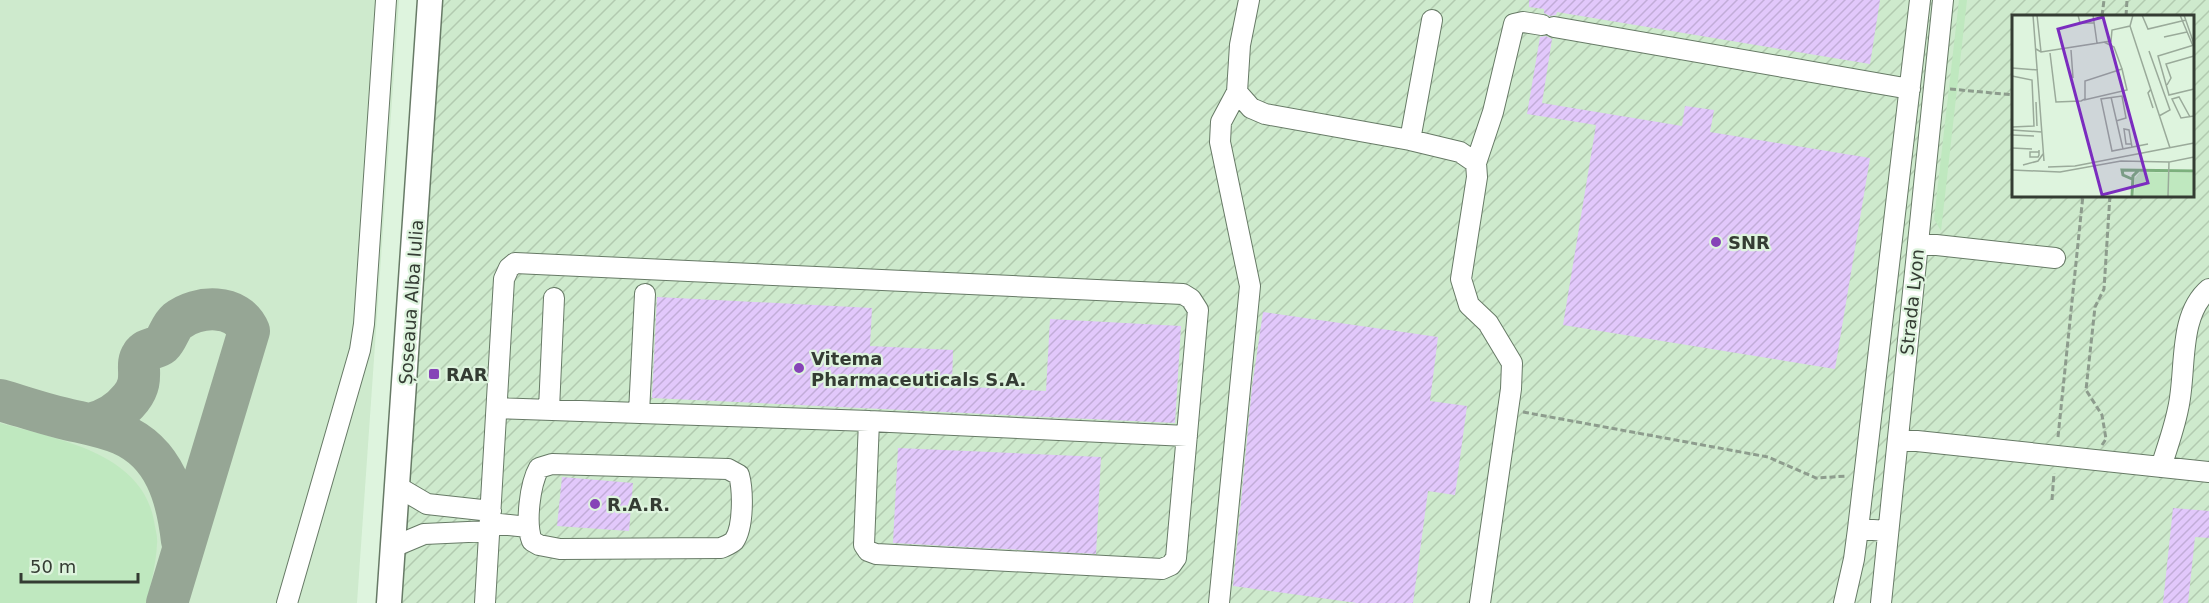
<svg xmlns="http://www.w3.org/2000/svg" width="2209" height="603" font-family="'DejaVu Sans',sans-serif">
  <defs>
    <pattern id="industrial-furrows" width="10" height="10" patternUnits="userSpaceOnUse" patternTransform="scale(1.5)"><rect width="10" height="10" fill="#ceeacd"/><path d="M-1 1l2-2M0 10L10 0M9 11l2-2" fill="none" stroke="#b2cab0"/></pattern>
    <pattern id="building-hatch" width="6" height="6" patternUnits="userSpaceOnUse" patternTransform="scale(1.5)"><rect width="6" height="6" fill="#e2c8fb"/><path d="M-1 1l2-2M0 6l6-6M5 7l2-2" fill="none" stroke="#c2add8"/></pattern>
  </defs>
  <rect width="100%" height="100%" fill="#def4de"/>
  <!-- built -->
  <path fill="#ceeacd" d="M 0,0 L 399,0 L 357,603 L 0,603 Z"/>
  <!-- industrial -->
  <path fill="url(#industrial-furrows)" fill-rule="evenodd" d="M 436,0 L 2209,0 L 2209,603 L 400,603 ZM 2014,16 L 2192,16 L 2192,195 L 2014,195 Z"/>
  <!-- grass -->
  <path fill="#bfe8bf" d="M 1959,0 L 1967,0 L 1941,231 L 1934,219 Z
    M 0,423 C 56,439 142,452 154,521 C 155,528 158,537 157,544 C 156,564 151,584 146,603 L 0,603 Z"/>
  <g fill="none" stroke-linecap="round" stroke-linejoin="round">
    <!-- taxiway -->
    <path stroke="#96a695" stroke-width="42" d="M 0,400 C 21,406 41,413 62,418 C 82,423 102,426 121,434 C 165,453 177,497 182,541
      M 90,424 C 107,420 120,412 131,398 C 146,379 134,366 142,355 C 146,348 156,349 162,344 C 168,338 170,327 177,321 C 197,305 238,303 249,331 L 167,603"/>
  </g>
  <!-- building -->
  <path fill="url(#building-hatch)" d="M 1529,0 L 1880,0 L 1870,64 L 1557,12 L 1556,15 L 1550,16 L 1544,13 L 1544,9 L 1529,7 Z
    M 1546,36 L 1552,39 L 1542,103 L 1682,126 L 1685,106 L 1714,110 L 1710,132 L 1870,158 L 1835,369 L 1563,325 L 1596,125 L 1527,114 L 1540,37 Z
    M 657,297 L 872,308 L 870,346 L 953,350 L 952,386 L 1046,391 L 1050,319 L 1181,326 L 1175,423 L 652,398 Z
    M 1263,312 L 1438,337 L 1430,401 L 1467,406 L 1455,495 L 1428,491 L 1413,603 L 1357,603 L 1233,586 L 1252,387 Z
    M 898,448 L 1101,457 L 1096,554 L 893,543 Z
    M 562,477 L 633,483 L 629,531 L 557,526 Z
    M 2173,508 L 2209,511 L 2209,538 L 2195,537 L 2188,603 L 2163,603 Z"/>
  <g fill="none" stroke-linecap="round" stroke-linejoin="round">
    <defs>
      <path id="minor" d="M 1249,0 L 1240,45 L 1237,92 L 1251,108 L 1265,114 L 1410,140 L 1460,152 L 1476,163 L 1477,177 L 1461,279 L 1469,305 L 1488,323 L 1512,363 L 1511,389 L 1480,603
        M 1554,27 L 1910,89
        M 1410,140 L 1432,20
        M 1476,163 L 1493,112 L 1514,24 L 1523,22 L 1542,25
        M 1918,243 L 2055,258
        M 497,408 L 869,421 L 1187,436
        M 549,409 L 554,298
        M 639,413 L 645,294
        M 1898,439 L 2209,472
        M 552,464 L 728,469 L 739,475 C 743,490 744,527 734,541 C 731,544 725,546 721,548 L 560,549 L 539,545 L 532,541 C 525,523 530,484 539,468 Z
        M 2161,467 C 2167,448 2174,429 2178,409 C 2187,372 2177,316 2209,289
        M 398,487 L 427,504 L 491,511
        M 490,523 L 528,527
        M 1858,529 L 1920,0
        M 393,547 L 424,534 L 490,531
        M 287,603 L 360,350 L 364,324 L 386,0
        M 485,603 L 504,279 L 509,268 L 515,263 L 1183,294 L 1191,299 L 1198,310 L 1176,558 L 1171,565 L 1162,569 L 876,554 L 868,551 L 864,545 L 869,421
        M 1219,603 L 1250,286 L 1220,142 L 1221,122 L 1237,92
        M 1844,603 L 1854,559 L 1858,529 L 1888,531
        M 1881,603 L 1943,0"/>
      <path id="major" d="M 389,603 L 430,0"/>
    </defs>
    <!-- minor casing -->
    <use href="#minor" stroke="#677a66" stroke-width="22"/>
    <!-- major casing -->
    <use href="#major" stroke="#677a66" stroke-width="27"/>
    <!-- path -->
    <path stroke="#8d9c8d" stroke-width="3" stroke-dasharray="6 3" stroke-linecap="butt" d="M 2102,16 L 2104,0
      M 2126,16 L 2127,0
      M 1950,89 L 2014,95
      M 1523,412 L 1768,457 L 1816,478 L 1847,476
      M 2058,437 L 2083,195
      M 2102,445 L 2106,439 L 2102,415 L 2086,390 L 2095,307 L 2104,289 L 2110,195
      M 2052,500 L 2054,473"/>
    <!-- minor -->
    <use href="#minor" stroke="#fff" stroke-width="20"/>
    <!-- major -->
    <use href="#major" stroke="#fff" stroke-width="24"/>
  </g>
  <!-- markers -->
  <g fill="#8643b7" stroke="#def4de" stroke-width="2">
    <circle cx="1716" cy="242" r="6"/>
    <circle cx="799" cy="368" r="6"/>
    <rect x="428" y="368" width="12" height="12" rx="3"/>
    <circle cx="595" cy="504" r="6"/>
  </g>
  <g text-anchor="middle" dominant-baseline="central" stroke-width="4.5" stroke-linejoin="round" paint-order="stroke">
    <!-- poi labels -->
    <g font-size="18" font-weight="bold" fill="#343c33" stroke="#def4de" text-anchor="start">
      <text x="1728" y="242">SNR</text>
      <text x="811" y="358">Vitema<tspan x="811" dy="21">Pharmaceuticals S.A.</tspan></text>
      <text x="446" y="374">RAR</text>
      <text x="607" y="504">R.A.R.</text>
    </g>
    <!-- street labels -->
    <g font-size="18" fill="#343c33" stroke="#def4de">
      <text transform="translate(411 302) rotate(-86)">Șoseaua Alba Iulia</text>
      <text transform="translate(1912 302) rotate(-84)">Strada Lyon</text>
    </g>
  </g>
  <!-- overview -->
  <g transform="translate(2012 15)">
    <rect width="182" height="182" fill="#def4de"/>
    <path d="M 128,157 L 181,158 L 181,181 L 122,181 L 123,163 Z" fill="#bfe8bf"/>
    <path fill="none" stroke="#7cb07d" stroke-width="3" d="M 120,164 L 111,160 L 110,155 L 182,156M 120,181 L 121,161 L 126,156"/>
    <path fill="none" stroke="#9aaa9a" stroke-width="1.5" d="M 21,0 L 32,146M 25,0 L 29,37M 66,0 L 68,8 L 82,8M 81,0 L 85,28M 130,0 L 136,14 L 174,5M 168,0 L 181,31M 172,0 L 182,29M 118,11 L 158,133M 152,22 L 175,17M 182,30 L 146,41 L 157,80 L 182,74M 24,34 L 29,37 L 99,26 L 100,15 L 118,11 L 121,0M 59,35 L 61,63M 137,36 L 158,95 L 147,101M 38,38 L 44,87 L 69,86 L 73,84 L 73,66 L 110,54 L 102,32 L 92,27M 0,53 L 26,55M 0,61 L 20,65 L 22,111 L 0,112M 155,70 L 159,63 L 154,49 L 182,41M 139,74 L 136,78 L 141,93M 99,82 L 111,134M 72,85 L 115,75 L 110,54M 24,87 L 25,111M 178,102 L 167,82 L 160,84 L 169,103 L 182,101M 104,106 L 114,103 L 110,81 L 89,84 L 100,136 L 136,129M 0,115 L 30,117M 0,120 L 22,121M 119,129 L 114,129 L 112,114 L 117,115 L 120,132M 0,133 L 20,134M 27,135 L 27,140 L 26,142 L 18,142 L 18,137 L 27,137M 11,150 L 26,146 L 31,139M 36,152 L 63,151 L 182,128M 0,155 L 48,157 L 109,146 L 157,147M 156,181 L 157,147 L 182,142"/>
    <path fill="#7b2cbf" fill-opacity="0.15" stroke="#7b2cbf" stroke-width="3" d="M 91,2 L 136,168 L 90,180 L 46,14 Z"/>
    <rect width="182" height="182" fill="none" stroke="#343c33" stroke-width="3"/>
  </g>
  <!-- scale -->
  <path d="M21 573v9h117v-9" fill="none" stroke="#343c33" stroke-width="3"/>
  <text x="30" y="573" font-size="18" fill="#343c33" stroke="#def4de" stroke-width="4.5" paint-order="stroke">50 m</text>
</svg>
